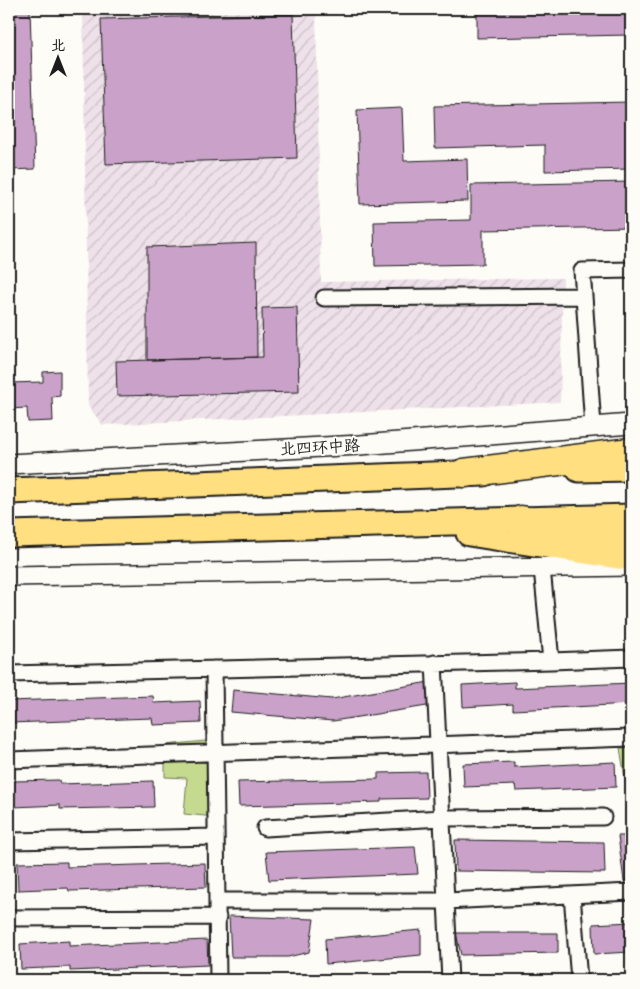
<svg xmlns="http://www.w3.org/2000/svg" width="640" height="989" font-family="Sriracha,'LXGW WenKai TC',sans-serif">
  <defs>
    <pattern id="industrial-furrows" width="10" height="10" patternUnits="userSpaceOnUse" patternTransform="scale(1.25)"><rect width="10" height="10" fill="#eee1e9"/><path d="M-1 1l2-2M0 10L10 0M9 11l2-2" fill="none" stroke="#ccc0c7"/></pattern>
  </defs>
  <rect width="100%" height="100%" fill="#fdfcf7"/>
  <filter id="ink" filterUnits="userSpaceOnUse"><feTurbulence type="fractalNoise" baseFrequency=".02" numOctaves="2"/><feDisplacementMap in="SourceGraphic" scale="10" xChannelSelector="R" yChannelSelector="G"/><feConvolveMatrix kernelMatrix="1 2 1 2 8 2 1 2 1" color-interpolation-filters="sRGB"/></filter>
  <g filter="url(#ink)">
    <!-- industrial -->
    <path fill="url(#industrial-furrows)" d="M 83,9 L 316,9 L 321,282 L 563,278 L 560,402 L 103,425 L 88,406 Z"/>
    <!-- park -->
    <path fill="#c5da8f" stroke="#707b56" d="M 215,740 L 216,817 L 184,814 L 187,778 L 165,777 L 165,745 Z
      M 620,748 L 631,748 L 631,796 L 628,796 Z"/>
    <!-- building -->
    <path fill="#caa2c9" stroke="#1c1c1c" d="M 9,9 L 30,9 L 35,169 L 9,170 Z
      M 477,9 L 631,9 L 631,35 L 477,38 Z
      M 293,14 L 297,158 L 106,164 L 101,19 Z
      M 631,102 L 631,169 L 545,171 L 545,145 L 435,148 L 434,106 Z
      M 402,108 L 404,161 L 467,159 L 468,201 L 360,204 L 357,110 Z
      M 631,182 L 631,227 L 483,230 L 483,264 L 375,266 L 374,222 L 471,220 L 471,185 Z
      M 256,243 L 257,357 L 147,360 L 147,247 Z
      M 297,307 L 299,392 L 117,396 L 116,361 L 263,357 L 262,308 Z
      M 60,371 L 60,396 L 52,397 L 53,421 L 28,422 L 27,408 L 9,409 L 9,383 L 43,382 L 43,372 Z
      M 429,682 L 433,705 L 333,721 L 231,712 L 233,690 L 332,699 Z
      M 515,682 L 515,688 L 631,683 L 631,704 L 513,710 L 513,704 L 463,707 L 462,685 Z
      M 153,696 L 154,703 L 200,701 L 201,723 L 153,725 L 152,718 L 9,723 L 9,701 Z
      M 514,762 L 514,767 L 615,762 L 616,787 L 516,791 L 515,785 L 464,787 L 463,764 Z
      M 426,772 L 427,798 L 381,799 L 381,802 L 239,806 L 238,782 L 378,779 L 378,773 Z
      M 59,780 L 60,784 L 153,781 L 154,807 L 60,809 L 60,805 L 13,807 L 13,781 Z
      M 618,836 L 631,836 L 631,880 L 624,881 Z
      M 455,840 L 604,842 L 605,873 L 456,871 Z
      M 415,847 L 418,874 L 269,880 L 266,852 Z
      M 67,862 L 67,867 L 205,863 L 206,887 L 69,891 L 68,888 L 18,890 L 17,863 Z
      M 229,916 L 314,919 L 309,952 L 288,957 L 231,957 Z
      M 631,922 L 631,952 L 594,954 L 593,924 Z
      M 421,930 L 421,955 L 326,964 L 325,939 Z
      M 456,933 L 558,933 L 558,953 L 461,955 Z
      M 207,940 L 208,965 L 70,971 L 70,967 L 21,969 L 20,944 L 69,941 L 69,946 Z"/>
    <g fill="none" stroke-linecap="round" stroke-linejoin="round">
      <defs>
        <path id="minor" d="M 584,296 L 593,427
          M 324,298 L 584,296 L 582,271 L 631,270
          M 542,568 L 551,661 L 631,658
          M 434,663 L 450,980
          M 214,669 L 218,980
          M 9,674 L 551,661
          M 9,760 L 631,738
          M 265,828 L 442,818 L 603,817
          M 9,841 L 216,837
          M 572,895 L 579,980
          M 218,901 L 446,901 L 631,892
          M 9,918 L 218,917"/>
        <path id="tertiary" d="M 9,464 L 360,445 L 631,424
          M 9,576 L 631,566"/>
        <path id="trunk" d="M 579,469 L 631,468
          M 9,491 L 484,473
          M 469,533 L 631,558
          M 9,534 L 631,517"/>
        <path id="motorway" d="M 464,473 L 631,452
          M 521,520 L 631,538"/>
      </defs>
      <!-- minor casing -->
      <use href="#minor" stroke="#1c1c1c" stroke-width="19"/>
      <!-- tertiary casing -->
      <use href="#tertiary" stroke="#1c1c1c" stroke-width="22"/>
      <!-- trunk casing -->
      <use href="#trunk" stroke="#1c1c1c" stroke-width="29"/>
      <!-- motorway casing -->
      <use href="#motorway" stroke="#1c1c1c" stroke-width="31"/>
      <!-- minor -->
      <use href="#minor" stroke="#fdfcf7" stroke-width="15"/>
      <!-- tertiary -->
      <use href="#tertiary" stroke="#fdfcf7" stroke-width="19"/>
      <!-- trunk -->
      <use href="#trunk" stroke="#ffdf80" stroke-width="25"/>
      <!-- motorway -->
      <use href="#motorway" stroke="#ffdf80" stroke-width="28"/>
    </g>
  </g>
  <g text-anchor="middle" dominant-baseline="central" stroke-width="4" stroke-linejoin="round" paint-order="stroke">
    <!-- street labels -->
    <g font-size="16" fill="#1c1c1c" stroke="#fdfcf7">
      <text transform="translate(320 447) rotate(-3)">北四环中路</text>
    </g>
  </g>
  <!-- margin -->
  <rect width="640" height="989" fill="none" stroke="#fdfcf7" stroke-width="30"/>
  <rect x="15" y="15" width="610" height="959" fill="none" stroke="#1c1c1c" stroke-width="2" filter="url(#ink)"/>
  <!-- north arrow -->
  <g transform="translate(58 58)" stroke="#fdfcf7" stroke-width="4" paint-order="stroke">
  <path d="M0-4L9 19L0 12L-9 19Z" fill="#1c1c1c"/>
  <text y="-8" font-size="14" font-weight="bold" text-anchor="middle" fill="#1c1c1c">北</text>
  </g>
</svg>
